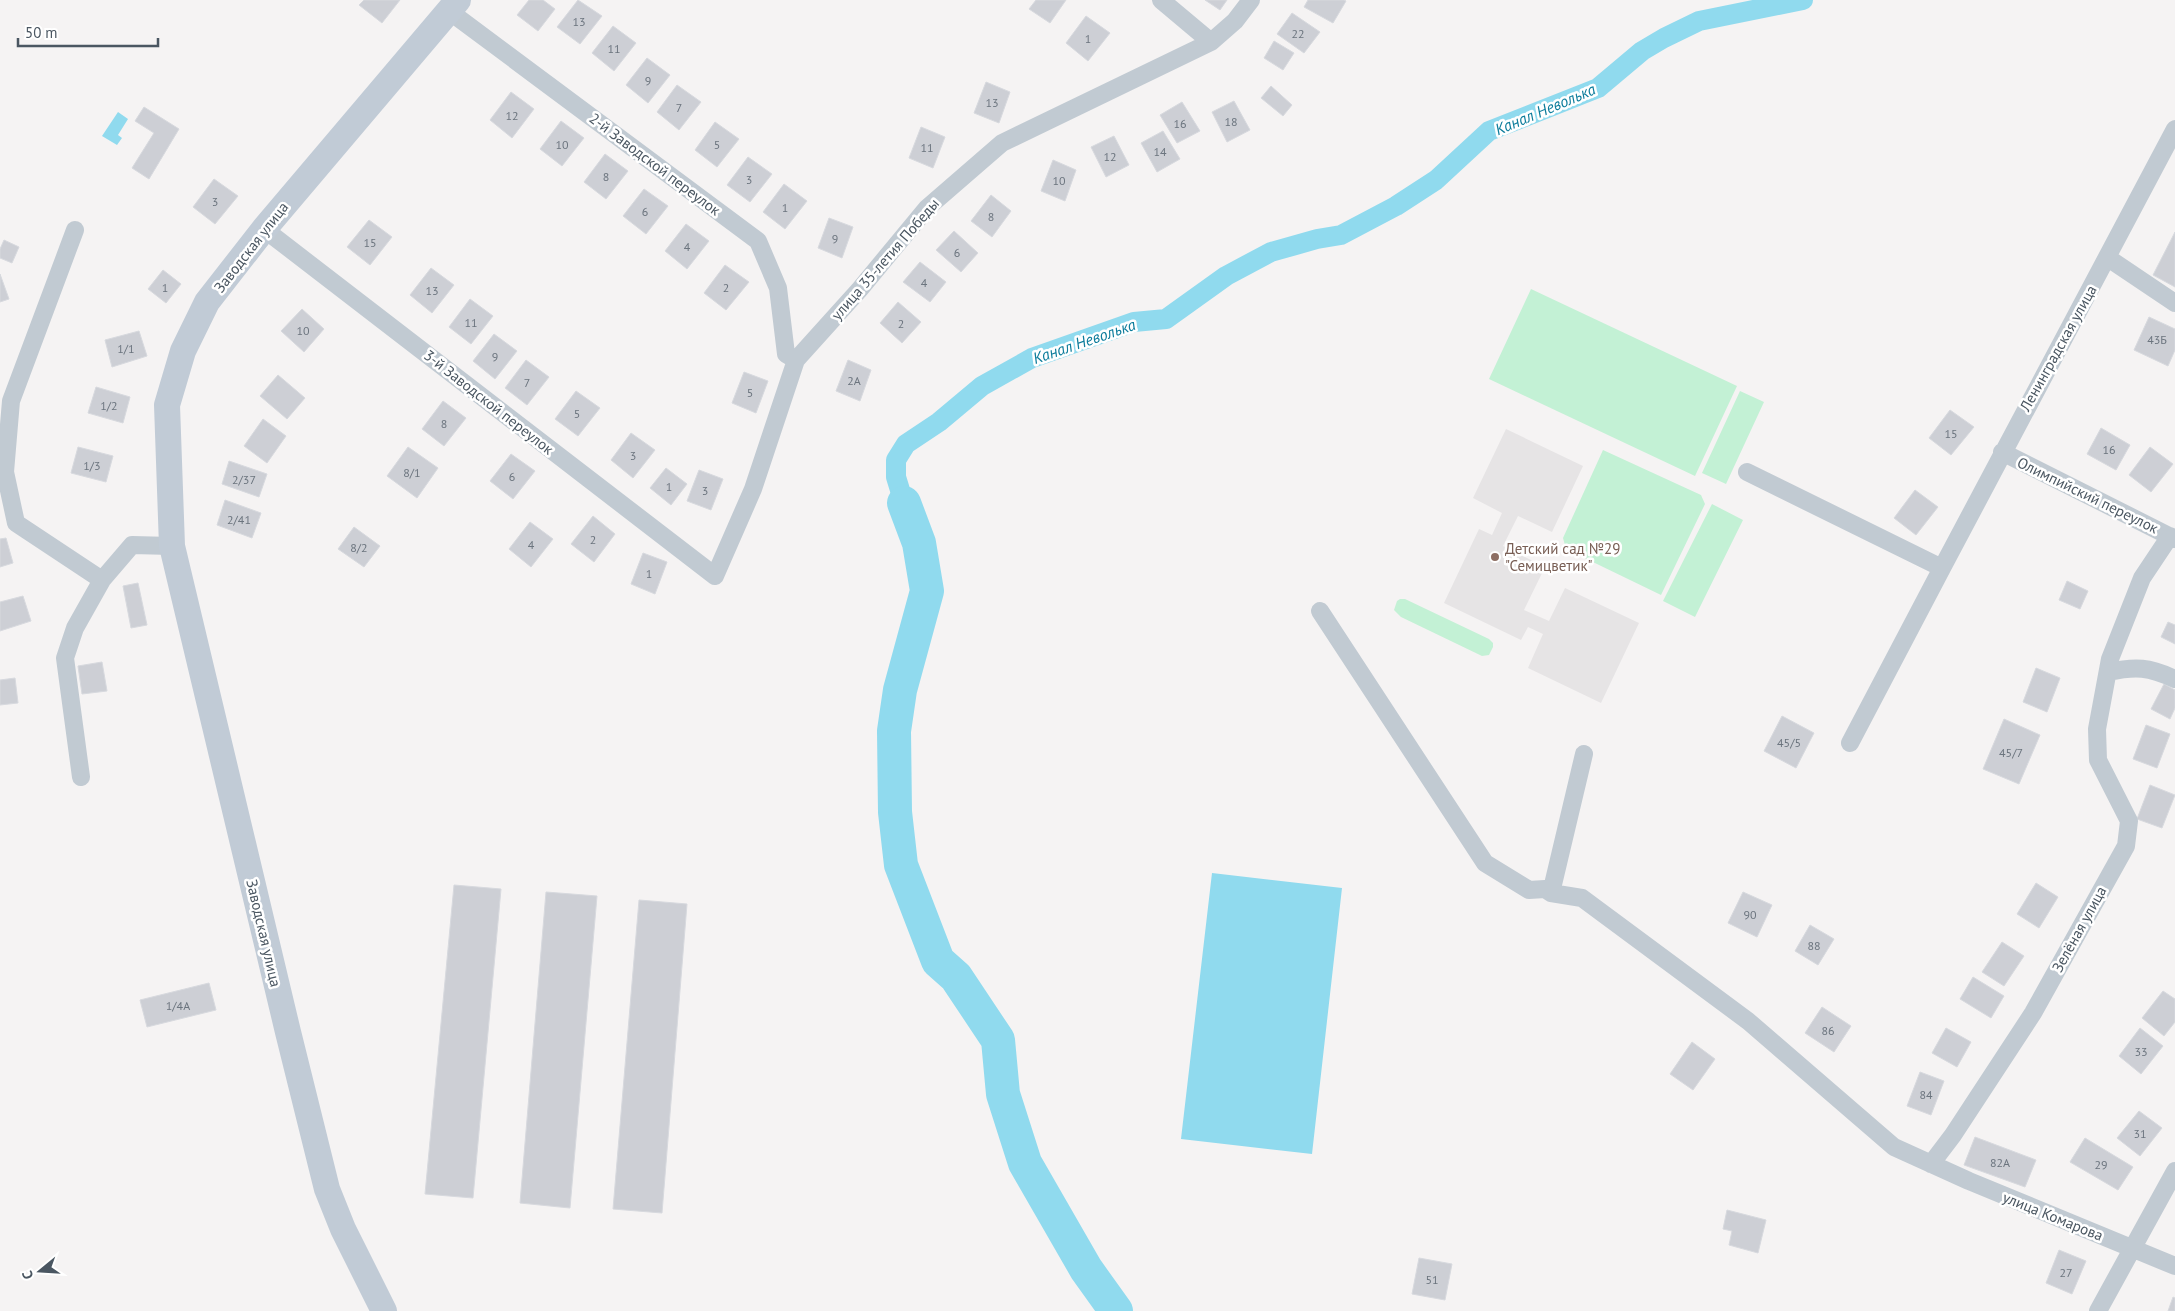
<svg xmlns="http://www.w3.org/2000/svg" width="2175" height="1311" font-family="'PT Sans',sans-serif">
  <rect width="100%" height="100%" fill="#f5f3f3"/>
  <!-- education -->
  <path fill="#e6e4e5" d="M 1506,429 L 1583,466 L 1552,532 L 1518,516 L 1503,546 L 1545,567 L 1524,610 L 1549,621 L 1565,588 L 1639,623 L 1601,703 L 1528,668 L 1543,634 L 1528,627 L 1521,640 L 1444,603 L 1479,529 L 1492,535 L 1502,513 L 1473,498 Z"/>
  <!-- green -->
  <path fill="#c3f1d5" d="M 1531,289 L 1737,386 L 1695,476 L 1489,379 Z
    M 1740,391 L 1764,402 L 1726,484 L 1702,473 Z
    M 1603,450 L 1701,495 L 1705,504 L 1661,595 L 1566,549 L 1563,538 Z
    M 1712,504 L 1743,520 L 1695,617 L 1663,601 Z
    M 1400,599 L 1405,599 L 1489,639 L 1493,643 L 1493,647 L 1489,655 L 1482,656 L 1401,617 L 1394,610 L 1397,601 Z"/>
  <!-- water -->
  <path fill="#90daee" d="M 118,112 L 128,119 L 118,135 L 122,138 L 117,145 L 102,136 Z
    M 1212,873 L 1342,888 L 1312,1154 L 1181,1139 Z"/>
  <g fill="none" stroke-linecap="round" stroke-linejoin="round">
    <!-- canal -->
    <path stroke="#90daee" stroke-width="20" d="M 904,503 L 896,477 L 896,460 L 906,444 L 939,422 L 982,386 L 1032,358 L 1134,322 L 1166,319 L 1226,276 L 1271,252 L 1317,239 L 1341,235 L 1396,206 L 1436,180 L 1489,131 L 1598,88 L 1642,51 L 1664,38 L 1699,21 L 1803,0"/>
    <!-- river -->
    <path stroke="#90daee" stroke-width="34" d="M 904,503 L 919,543 L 927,591 L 900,690 L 894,731 L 895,812 L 901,865 L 938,961 L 956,977 L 998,1040 L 1003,1094 L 1025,1163 L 1086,1269 L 1116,1311"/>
  </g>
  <!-- building -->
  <path fill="#cdcfd5" stroke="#d7d9de" d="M 364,0 L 400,0 L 382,23 L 359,5 Z
    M 529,0 L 543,0 L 555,9 L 538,31 L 517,15 Z
    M 578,0 L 602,16 L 580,44 L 557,27 Z
    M 1036,0 L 1066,0 L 1050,23 L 1029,9 Z
    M 1205,0 L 1227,0 L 1220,10 Z
    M 1308,0 L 1344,0 L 1346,1 L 1333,23 L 1304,7 Z
    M 1292,13 L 1320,32 L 1304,53 L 1277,34 Z
    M 1086,16 L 1110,33 L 1088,61 L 1066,43 Z
    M 613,26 L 636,43 L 614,71 L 592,53 Z
    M 1274,41 L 1294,53 L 1283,70 L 1264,58 Z
    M 647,58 L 670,75 L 648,103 L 626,85 Z
    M 986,82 L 1010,92 L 999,123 L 974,113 Z
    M 677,85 L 701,102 L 679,130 L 657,112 Z
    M 1271,86 L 1292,105 L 1283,116 L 1261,98 Z
    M 511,92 L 534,109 L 512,138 L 490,120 Z
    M 1234,101 L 1250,130 L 1227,142 L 1212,112 Z
    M 1182,102 L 1200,131 L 1177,143 L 1160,115 Z
    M 144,107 L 179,129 L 149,179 L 132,168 L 154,133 L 135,121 Z
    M 561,121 L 584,138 L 562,166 L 540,149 Z
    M 715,122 L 739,139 L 717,167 L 695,150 Z
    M 921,127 L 945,137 L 933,168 L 909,158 Z
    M 1163,131 L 1180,159 L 1157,172 L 1141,143 Z
    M 1114,136 L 1129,165 L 1106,177 L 1091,147 Z
    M 605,154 L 628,171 L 606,199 L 584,182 Z
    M 748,157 L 772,174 L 750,202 L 727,185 Z
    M 1053,160 L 1076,170 L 1065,201 L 1041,191 Z
    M 214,179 L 238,196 L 215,224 L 193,207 Z
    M 784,184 L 807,201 L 785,229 L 763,212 Z
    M 644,189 L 668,206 L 646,234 L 623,216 Z
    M 991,195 L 1011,211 L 992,237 L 971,221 Z
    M 829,218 L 853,227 L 842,258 L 818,248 Z
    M 369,220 L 392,237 L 370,265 L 347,247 Z
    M 686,224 L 709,241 L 687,269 L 665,251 Z
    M 954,231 L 978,253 L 961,272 L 936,250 Z
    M 2175,232 L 2175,287 L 2153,275 Z
    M 4,240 L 19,247 L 12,263 L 0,258 L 0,249 Z
    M 920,262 L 946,282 L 930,302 L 903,282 Z
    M 725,265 L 749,282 L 726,310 L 704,293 Z
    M 431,268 L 454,285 L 432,313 L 410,295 Z
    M 163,270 L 181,284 L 166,303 L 148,289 Z
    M 0,274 L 9,299 L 0,302 Z
    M 470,299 L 493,316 L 471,344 L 449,327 Z
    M 898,302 L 921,322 L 902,343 L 880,323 Z
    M 302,309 L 324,329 L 304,352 L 281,331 Z
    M 2149,317 L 2175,329 L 2175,350 L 2168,366 L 2134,350 Z
    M 139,331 L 147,356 L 112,367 L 105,340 Z
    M 494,334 L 517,351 L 495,379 L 473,361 Z
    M 526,360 L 549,377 L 527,405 L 505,388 Z
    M 848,360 L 871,370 L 860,401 L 836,391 Z
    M 744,372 L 768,381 L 756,413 L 732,403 Z
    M 278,375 L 305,398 L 287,419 L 260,396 Z
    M 96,387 L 130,397 L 123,423 L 88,413 Z
    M 576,391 L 600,408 L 578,436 L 555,419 Z
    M 443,401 L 466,418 L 444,446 L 422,429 Z
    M 1950,410 L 1974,427 L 1951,455 L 1929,438 Z
    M 263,419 L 286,436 L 267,463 L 244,446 Z
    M 2101,428 L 2130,445 L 2116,470 L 2087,454 Z
    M 631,433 L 655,450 L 633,478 L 611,460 Z
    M 78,447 L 113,456 L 106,482 L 71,473 Z
    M 408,447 L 438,468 L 417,498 L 387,476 Z
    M 2150,447 L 2173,464 L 2151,492 L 2129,475 Z
    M 511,454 L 535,471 L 513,499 L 490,481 Z
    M 229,461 L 267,474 L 259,497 L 222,484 Z
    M 666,468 L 687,484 L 671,505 L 650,488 Z
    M 699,470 L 723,479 L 711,510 L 687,501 Z
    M 1915,490 L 1938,507 L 1916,535 L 1894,518 Z
    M 225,500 L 261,513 L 252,538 L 217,525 Z
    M 593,516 L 615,534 L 594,562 L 571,544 Z
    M 530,522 L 553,539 L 531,567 L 509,549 Z
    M 354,527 L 380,546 L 364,567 L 338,549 Z
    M 6,538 L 13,563 L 0,567 L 0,539 Z
    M 643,553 L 667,562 L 655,594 L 631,584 Z
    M 2067,581 L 2088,591 L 2080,609 L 2059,600 Z
    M 138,583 L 147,625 L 131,628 L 123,586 Z
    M 23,596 L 31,621 L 0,631 L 0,602 Z
    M 2168,622 L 2175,625 L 2175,644 L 2161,637 Z
    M 102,662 L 107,691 L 82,694 L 78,666 Z
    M 2036,668 L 2060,678 L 2047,712 L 2023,702 Z
    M 15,678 L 18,703 L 0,705 L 0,680 Z
    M 2164,684 L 2175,690 L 2175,708 L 2170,719 L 2151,709 Z
    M 1782,716 L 1814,733 L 1796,768 L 1764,751 Z
    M 2004,719 L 2040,735 L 2019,784 L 1983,769 Z
    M 2146,725 L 2170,734 L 2157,768 L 2133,759 Z
    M 2150,785 L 2175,795 L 2162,828 L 2137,819 Z
    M 2036,883 L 2058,897 L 2039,928 L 2017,914 Z
    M 454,885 L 501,889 L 473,1198 L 425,1194 Z
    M 546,892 L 597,896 L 570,1208 L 520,1203 Z
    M 1743,892 L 1772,905 L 1757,937 L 1728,923 Z
    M 639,900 L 687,904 L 662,1213 L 613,1209 Z
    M 1810,925 L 1834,939 L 1818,965 L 1795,951 Z
    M 2002,942 L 2024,956 L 2004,986 L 1982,972 Z
    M 1973,977 L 2004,996 L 1991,1018 L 1960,999 Z
    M 209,983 L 216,1010 L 147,1027 L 140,1000 Z
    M 2163,991 L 2175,999 L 2175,1022 L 2164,1036 L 2142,1018 Z
    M 1822,1007 L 1851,1026 L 1834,1052 L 1805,1033 Z
    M 1946,1028 L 1971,1042 L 1957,1067 L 1932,1053 Z
    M 2140,1028 L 2163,1046 L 2141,1074 L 2119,1056 Z
    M 1692,1042 L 1715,1059 L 1693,1090 L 1670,1074 Z
    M 1920,1072 L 1944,1081 L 1931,1115 L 1907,1106 Z
    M 2139,1111 L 2162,1128 L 2140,1156 L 2117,1138 Z
    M 1975,1137 L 2036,1160 L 2025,1187 L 1964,1165 Z
    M 2085,1138 L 2133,1167 L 2118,1190 L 2070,1162 Z
    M 1727,1210 L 1766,1220 L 1758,1253 L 1729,1245 L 1732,1231 L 1723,1229 Z
    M 2059,1250 L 2086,1261 L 2072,1294 L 2046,1283 Z
    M 1419,1258 L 1452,1264 L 1445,1300 L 1412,1294 Z
    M 2173,1297 L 2175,1298 L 2175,1311 L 2168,1311 Z"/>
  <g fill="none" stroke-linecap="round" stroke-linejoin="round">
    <!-- minor -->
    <path stroke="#c1cad2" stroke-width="18" d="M 1161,0 L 1211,42
      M 449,11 L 758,241 L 778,288 L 786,354 L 796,360
      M 264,229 L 715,576 L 753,489 L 796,360 L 860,289 L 927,208 L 1002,143 L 1211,42 L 1235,21 L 1251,0
      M 75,230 L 11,401 L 5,472 L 16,523 L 102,580
      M 2108,258 L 2175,303
      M 2002,452 L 2175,539
      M 1747,472 L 1942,568 L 2175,129
      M 1320,611 L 1485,863 L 1529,890 L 1545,889 L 1551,893 L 1582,898 L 1748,1021 L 1894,1147 L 1969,1181 L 2175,1266
      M 2108,672 C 2136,666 2149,667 2175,679
      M 1850,743 L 1942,568
      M 81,777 L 65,658 L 75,628 L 102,580 L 132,545 L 172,546
      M 1551,893 L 1584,754
      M 1931,1164 L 1953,1135 L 2033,1013 L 2126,846 L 2129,821 L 2098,760 L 2097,729 L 2110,659 L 2142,578 L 2170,536
      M 2098,1311 L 2175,1171"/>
    <!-- secondary -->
    <path stroke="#c1cbd6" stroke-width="26" d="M 384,1311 L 343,1229 L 327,1189 L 288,1032 L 172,546 L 167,405 L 183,351 L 207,302 L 264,229 L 458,0"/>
  </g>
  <!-- markers -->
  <circle fill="#8d6e63" stroke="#fff" stroke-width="2" cx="1495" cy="557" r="5"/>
  <g text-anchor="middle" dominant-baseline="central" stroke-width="5" stroke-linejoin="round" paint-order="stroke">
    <!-- number labels -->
    <g font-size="12" fill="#6b747e">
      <text x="579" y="21">13</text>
      <text x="1298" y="33">22</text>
      <text x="1088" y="38">1</text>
      <text x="614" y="48">11</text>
      <text x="648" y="80">9</text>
      <text x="992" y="102">13</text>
      <text x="679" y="107">7</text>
      <text x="512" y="115">12</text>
      <text x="1231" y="121">18</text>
      <text x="1180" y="123">16</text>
      <text x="562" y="144">10</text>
      <text x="717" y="144">5</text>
      <text x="927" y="147">11</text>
      <text x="1160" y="151">14</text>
      <text x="1110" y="156">12</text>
      <text x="606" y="176">8</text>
      <text x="749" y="179">3</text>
      <text x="1059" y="180">10</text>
      <text x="215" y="201">3</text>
      <text x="785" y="207">1</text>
      <text x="645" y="211">6</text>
      <text x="991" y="216">8</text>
      <text x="835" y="238">9</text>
      <text x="370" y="242">15</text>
      <text x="687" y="246">4</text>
      <text x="957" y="252">6</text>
      <text x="924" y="282">4</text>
      <text x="165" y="287">1</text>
      <text x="726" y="287">2</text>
      <text x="432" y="290">13</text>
      <text x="471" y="322">11</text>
      <text x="901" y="323">2</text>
      <text x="303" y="330">10</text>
      <text x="2157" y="339">43Б</text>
      <text x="126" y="348">1/1</text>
      <text x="495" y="356">9</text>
      <text x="854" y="380">2А</text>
      <text x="527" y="382">7</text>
      <text x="750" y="392">5</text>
      <text x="109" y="405">1/2</text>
      <text x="577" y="413">5</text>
      <text x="444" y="423">8</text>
      <text x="1951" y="433">15</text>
      <text x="2109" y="449">16</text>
      <text x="633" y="455">3</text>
      <text x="92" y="465">1/3</text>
      <text x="412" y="472">8/1</text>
      <text x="512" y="476">6</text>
      <text x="244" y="479">2/37</text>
      <text x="669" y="486">1</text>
      <text x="705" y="490">3</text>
      <text x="239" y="519">2/41</text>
      <text x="593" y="539">2</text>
      <text x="531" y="544">4</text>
      <text x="359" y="547">8/2</text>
      <text x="649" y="573">1</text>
      <text x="1789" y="742">45/5</text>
      <text x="2011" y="752">45/7</text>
      <text x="1750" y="914">90</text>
      <text x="1814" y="945">88</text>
      <text x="178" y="1005">1/4А</text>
      <text x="1828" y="1030">86</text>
      <text x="2141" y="1051">33</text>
      <text x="1926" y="1094">84</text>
      <text x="2140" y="1133">31</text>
      <text x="2000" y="1162">82А</text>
      <text x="2101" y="1164">29</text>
      <text x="2066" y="1272">27</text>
      <text x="1432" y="1279">51</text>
    </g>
    <!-- street labels -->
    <g font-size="15" fill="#4a5661" stroke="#fff">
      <text transform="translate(655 164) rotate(37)">2-й Заводской переулок</text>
      <text transform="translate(251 247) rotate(-52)">Заводская улица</text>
      <text transform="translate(885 259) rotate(-49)">улица 35-летия Победы</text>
      <text transform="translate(2058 348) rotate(-61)">Ленинградская улица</text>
      <text transform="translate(489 402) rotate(38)">3-й Заводской переулок</text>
      <text transform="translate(2088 495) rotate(26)">Олимпийский переулок</text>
      <text transform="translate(2079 929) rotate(-61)">Зелёная улица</text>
      <text transform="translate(264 933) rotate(77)">Заводская улица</text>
      <text transform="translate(2053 1216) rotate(22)">улица Комарова</text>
    </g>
    <!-- education labels -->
    <g font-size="15" fill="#785e54" stroke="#fff" text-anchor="start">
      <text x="1505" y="548">Детский сад №29<tspan x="1505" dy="17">"Семицветик"</tspan></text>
    </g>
    <!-- water labels -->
    <g font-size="16" font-style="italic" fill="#0c7c9b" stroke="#fff">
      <text transform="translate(1545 109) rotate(-23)">Канал Неволька</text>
      <text transform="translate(1084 341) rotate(-19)">Канал Неволька</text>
    </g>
  </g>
  <!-- north arrow -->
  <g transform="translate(40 1271) rotate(252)" stroke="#ffffff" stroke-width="4" paint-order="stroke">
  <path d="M0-4L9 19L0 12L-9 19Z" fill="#4a5661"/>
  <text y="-8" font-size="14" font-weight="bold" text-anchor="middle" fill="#4a5661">С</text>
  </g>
  <!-- scale -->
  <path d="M18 38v8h140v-8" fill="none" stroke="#4a5661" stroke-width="2.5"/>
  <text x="25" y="38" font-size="15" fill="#4a5661" stroke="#ffffff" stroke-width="4" paint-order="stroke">50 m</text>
</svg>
